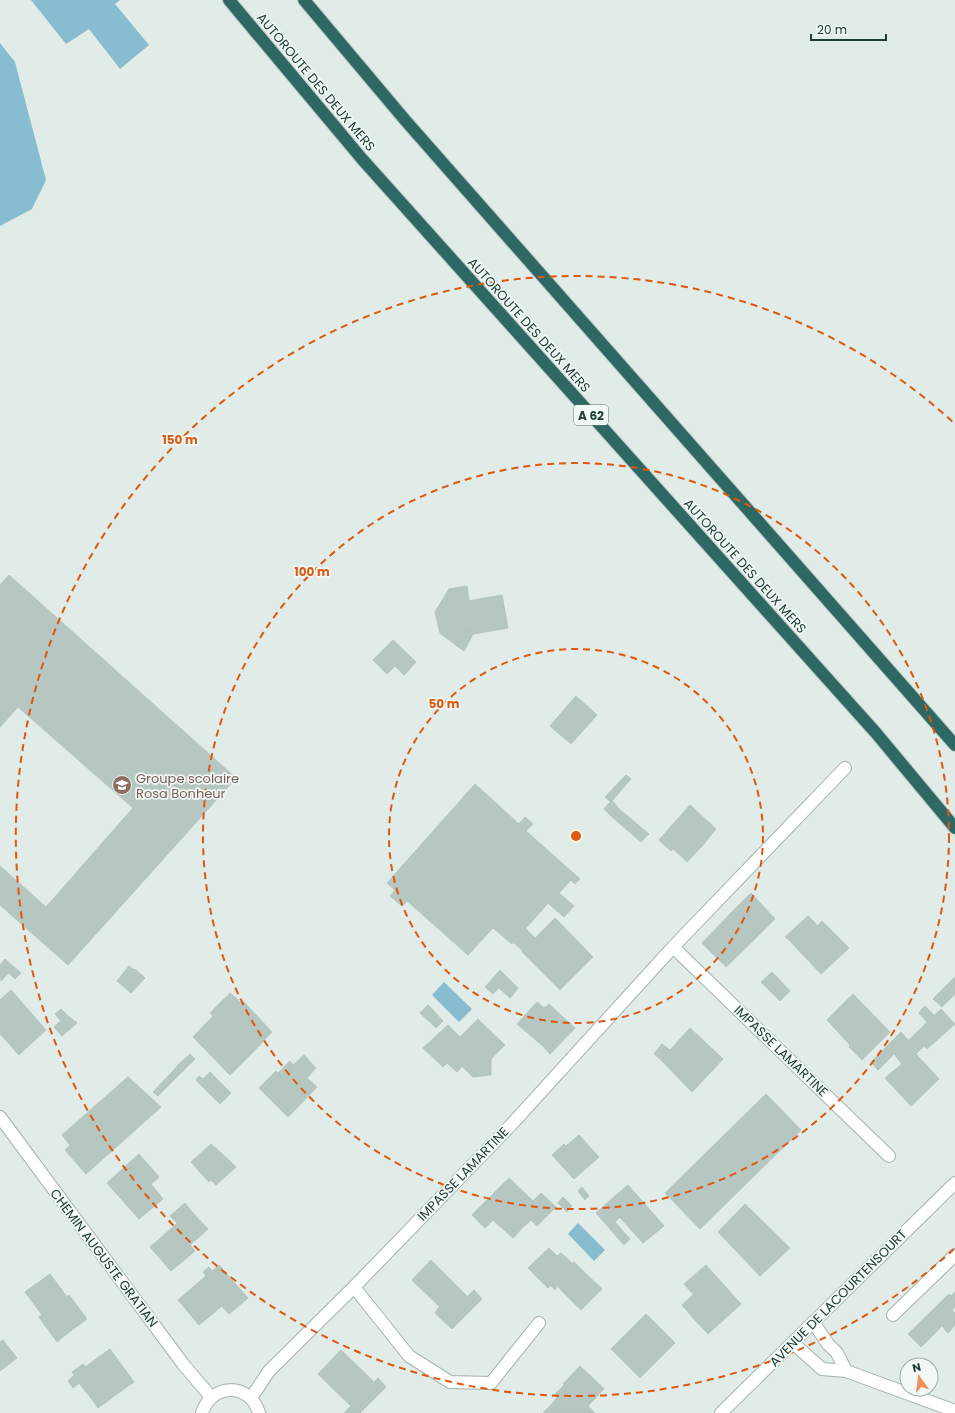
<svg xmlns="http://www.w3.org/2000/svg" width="955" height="1413" font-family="Poppins,sans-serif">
  <rect width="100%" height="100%" fill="#e1ebe8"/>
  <!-- water -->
  <path fill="#88bdd1" d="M 31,0 L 120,0 L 115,4 L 149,45 L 120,69 L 89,29 L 66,44 Z
    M 0,43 L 15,62 L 46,180 L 32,209 L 0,226 Z
    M 444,982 L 472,1009 L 459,1022 L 432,995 Z
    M 578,1223 L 605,1250 L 594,1261 L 568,1234 Z"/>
  <!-- building -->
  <path fill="#b6c6c1" stroke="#b3c5c0" d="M 9,575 L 236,778 L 68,965 L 0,905 L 0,866 L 46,907 L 133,808 L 18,707 L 0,727 L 0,585 Z
    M 467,586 L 469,601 L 502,595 L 508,628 L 473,634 L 472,630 L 464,632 L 457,646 L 440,633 L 435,612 L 448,610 L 452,604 L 449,589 Z
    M 449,589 L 452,604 L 448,610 L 435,612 Z
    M 472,630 L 473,634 L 464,651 L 457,646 L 464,632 Z
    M 393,640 L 416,662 L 404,675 L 395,666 L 387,674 L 373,660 Z
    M 576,696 L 597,715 L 571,744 L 550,726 Z
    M 626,775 L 631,779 L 611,802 L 605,797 Z
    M 475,784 L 519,824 L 525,817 L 533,824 L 526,831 L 580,879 L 575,884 L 571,880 L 559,893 L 574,906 L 564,917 L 548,903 L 512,944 L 493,928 L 468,955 L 387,883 Z
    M 612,800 L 619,809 L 611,816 L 604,809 Z
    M 690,805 L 716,829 L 702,846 L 697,842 L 683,858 L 673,849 L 671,851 L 659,840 Z
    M 619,809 L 649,834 L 641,842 L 611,816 Z
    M 697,842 L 702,846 L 687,862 L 683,858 Z
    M 395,890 L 407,901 L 402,906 L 390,896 Z
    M 751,893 L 775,919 L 759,935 L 734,910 Z
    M 734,910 L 759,935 L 726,967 L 702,943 Z
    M 808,916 L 818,926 L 814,929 L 817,933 L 827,931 L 846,951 L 837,959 L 804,926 L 789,940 L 785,937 Z
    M 555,918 L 593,957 L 560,990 L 522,952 Z
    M 822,921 L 849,948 L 846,951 L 827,931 L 817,933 L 814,929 Z
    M 804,926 L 837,959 L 821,974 L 789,940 Z
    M 526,929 L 535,938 L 523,951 L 514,943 Z
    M 5,959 L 14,967 L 1,981 L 0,965 Z
    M 129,966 L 134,970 L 135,969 L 145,978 L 131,993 L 117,981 Z
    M 14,967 L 21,973 L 15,979 L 9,973 Z
    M 500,970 L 508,978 L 493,994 L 485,987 Z
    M 772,972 L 790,991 L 780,1001 L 761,982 Z
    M 955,977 L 955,994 L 942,1007 L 933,999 Z
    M 508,978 L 518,988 L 510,998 L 499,988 Z
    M 11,990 L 46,1030 L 22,1052 L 4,1033 L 2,1036 L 0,1034 L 0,1000 Z
    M 230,993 L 241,1003 L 243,1001 L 272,1032 L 253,1052 L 222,1021 L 200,1044 L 193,1037 L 213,1016 L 210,1013 Z
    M 853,994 L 890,1032 L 862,1060 L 849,1047 L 850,1045 L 827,1020 Z
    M 537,1002 L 544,1008 L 549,1004 L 567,1021 L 543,1046 L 517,1024 Z
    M 428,1005 L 443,1021 L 436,1028 L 420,1013 Z
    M 925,1006 L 934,1015 L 931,1018 L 922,1009 Z
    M 61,1009 L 67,1015 L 61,1021 L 55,1014 Z
    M 922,1009 L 931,1018 L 927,1022 L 919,1013 Z
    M 941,1009 L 955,1024 L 927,1049 L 914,1035 Z
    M 67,1015 L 77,1023 L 62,1036 L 54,1027 Z
    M 478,1019 L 485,1026 L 466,1043 L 460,1037 Z
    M 222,1021 L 253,1052 L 230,1075 L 200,1044 Z
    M 567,1021 L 575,1028 L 550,1054 L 543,1046 Z
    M 448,1025 L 466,1043 L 485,1026 L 505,1045 L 473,1077 L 453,1057 L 443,1067 L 423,1048 Z
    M 690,1028 L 723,1059 L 692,1092 L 661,1060 Z
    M 901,1032 L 908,1040 L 878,1070 L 871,1062 Z
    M 4,1033 L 22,1052 L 19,1055 L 2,1036 Z
    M 914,1035 L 924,1046 L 916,1054 L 939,1079 L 911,1106 L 885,1078 L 902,1064 L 894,1054 Z
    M 662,1044 L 670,1050 L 661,1060 L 654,1054 Z
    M 190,1054 L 195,1059 L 184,1070 L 178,1065 Z
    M 304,1055 L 316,1068 L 307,1078 L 317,1087 L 288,1117 L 264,1093 Z
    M 453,1057 L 463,1066 L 457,1072 L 447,1063 Z
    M 491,1058 L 491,1075 L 473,1077 Z
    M 290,1061 L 293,1065 L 264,1093 L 259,1088 L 276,1071 L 278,1073 Z
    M 178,1065 L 184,1070 L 178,1076 L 173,1071 Z
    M 173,1071 L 178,1076 L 158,1096 L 153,1092 Z
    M 210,1072 L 231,1093 L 220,1104 L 196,1080 L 199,1076 L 203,1079 Z
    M 128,1077 L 161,1107 L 86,1174 L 65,1150 L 70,1145 L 62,1135 Z
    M 766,1094 L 801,1130 L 700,1229 L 665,1193 Z
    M 579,1135 L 599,1157 L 574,1179 L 552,1155 L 564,1144 L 566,1146 Z
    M 211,1144 L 231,1162 L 209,1182 L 191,1162 Z
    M 139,1154 L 159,1177 L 151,1184 L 163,1199 L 139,1219 L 107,1183 Z
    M 231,1162 L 236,1167 L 216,1185 L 211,1180 Z
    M 509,1178 L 533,1201 L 541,1193 L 556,1207 L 541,1222 L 528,1209 L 516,1220 L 523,1227 L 513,1238 L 493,1220 L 485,1228 L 472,1215 Z
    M 628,1185 L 664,1226 L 643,1243 L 607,1203 Z
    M 582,1187 L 589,1196 L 585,1200 L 578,1191 Z
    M 563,1197 L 572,1206 L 567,1212 L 558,1203 Z
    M 185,1203 L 191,1211 L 177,1223 L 170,1216 Z
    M 607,1203 L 620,1217 L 615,1222 L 630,1239 L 624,1245 L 596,1213 Z
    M 745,1204 L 790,1248 L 760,1276 L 718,1232 Z
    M 528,1209 L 541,1222 L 537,1226 L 531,1220 L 523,1227 L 516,1220 Z
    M 191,1211 L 208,1229 L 190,1245 L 195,1251 L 177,1266 L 156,1242 Z
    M 156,1242 L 177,1266 L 171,1271 L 150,1247 Z
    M 549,1248 L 568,1267 L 574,1262 L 602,1289 L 581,1310 L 554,1283 L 548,1288 L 528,1268 Z
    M 561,1253 L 572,1263 L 568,1267 L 557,1256 Z
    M 431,1260 L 476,1305 L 452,1329 L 440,1318 L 445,1312 L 412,1280 Z
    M 219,1265 L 238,1287 L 219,1303 L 222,1306 L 199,1325 L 178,1300 L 206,1276 L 203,1272 L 209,1267 L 212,1271 Z
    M 706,1265 L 741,1304 L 708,1334 L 693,1318 L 704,1307 L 684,1284 Z
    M 50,1274 L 67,1297 L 69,1295 L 87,1319 L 64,1336 L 47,1312 L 42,1315 L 25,1292 Z
    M 554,1283 L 557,1286 L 555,1290 L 551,1286 Z
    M 238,1287 L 248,1298 L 229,1314 L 219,1303 Z
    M 474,1290 L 482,1299 L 476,1305 L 467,1297 Z
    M 955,1292 L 955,1307 L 952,1310 L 955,1313 L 955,1325 L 948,1333 L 942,1326 L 921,1347 L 908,1334 L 949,1294 L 951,1296 Z
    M 693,1295 L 704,1307 L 693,1318 L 682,1305 Z
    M 439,1307 L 445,1312 L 440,1318 L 435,1313 Z
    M 47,1312 L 64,1336 L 57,1342 L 39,1317 Z
    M 646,1314 L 675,1343 L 640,1378 L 611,1349 L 620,1340 L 623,1343 L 633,1334 L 629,1331 Z
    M 629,1331 L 633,1334 L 623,1343 L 620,1340 Z
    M 3,1340 L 17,1358 L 0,1371 L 0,1342 Z
    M 110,1349 L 134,1382 L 121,1391 L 118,1385 L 94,1402 L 79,1383 L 73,1388 L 68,1381 L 74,1375 L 77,1379 L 88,1371 L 85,1367 Z
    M 341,1350 L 374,1382 L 378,1378 L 386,1387 L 360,1413 L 358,1413 L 318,1374 Z
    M 83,1364 L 88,1371 L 77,1379 L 72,1372 Z
    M 580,1366 L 600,1385 L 585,1403 L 595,1413 L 554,1413 L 549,1407 L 567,1387 L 563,1384 Z
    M 118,1385 L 121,1391 L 98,1408 L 94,1402 Z
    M 564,1385 L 567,1387 L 557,1398 L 554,1395 Z
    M 600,1385 L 604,1389 L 588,1406 L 585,1403 Z
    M 351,1406 L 358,1413 L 344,1413 Z
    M 549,1407 L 554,1413 L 543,1413 Z"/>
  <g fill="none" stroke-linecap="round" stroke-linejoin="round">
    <defs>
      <path id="service" d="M 893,1315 L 955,1255"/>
      <path id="minor" d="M 673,947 L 889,1156
        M 0,1117 L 183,1364 L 211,1397
        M 354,1287 L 409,1356 L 450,1382 L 491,1383 L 539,1323
        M 813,1322 L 828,1344 L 837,1353 L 846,1371
        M 793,1343 L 822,1369 L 846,1371 L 955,1411
        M 251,1398 L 269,1371 L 354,1287 L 511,1125 L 673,947 L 845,768
        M 202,1413 C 211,1383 250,1382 259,1413
        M 721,1413 L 955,1183"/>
      <path id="motorway" d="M 229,0 L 362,159 L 876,733 L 955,828
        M 304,0 L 405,120 L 955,745"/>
    </defs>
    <!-- service casing -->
    <use href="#service" stroke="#a4b3b0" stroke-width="14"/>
    <!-- minor casing -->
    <use href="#minor" stroke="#a4b3b0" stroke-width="14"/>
    <!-- motorway casing -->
    <use href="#motorway" stroke="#c1c8c7" stroke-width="14"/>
    <!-- service -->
    <use href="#service" stroke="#fff" stroke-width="12"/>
    <!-- minor -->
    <use href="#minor" stroke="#fff" stroke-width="12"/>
    <!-- motorway -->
    <use href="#motorway" stroke="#2d6863" stroke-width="12"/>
  </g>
  <!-- distance rings -->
  <g fill="none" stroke="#de580e" stroke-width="2" stroke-dasharray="7 5">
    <circle cx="576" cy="836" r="187"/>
    <circle cx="576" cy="836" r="373"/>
    <path d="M954 1249A560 560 0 1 1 954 423"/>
  </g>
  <!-- icons -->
  <defs>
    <symbol id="school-disc" viewBox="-11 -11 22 22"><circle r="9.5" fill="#8d6e63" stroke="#f1f8f5"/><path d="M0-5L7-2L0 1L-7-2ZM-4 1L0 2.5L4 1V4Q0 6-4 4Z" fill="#fff"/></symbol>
  </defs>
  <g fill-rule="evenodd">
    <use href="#school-disc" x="111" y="774" width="22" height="22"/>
  </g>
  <g text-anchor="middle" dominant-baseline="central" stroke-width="3.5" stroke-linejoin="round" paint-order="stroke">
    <!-- shield labels -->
    <rect fill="#f1f8f5" stroke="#5f7471" stroke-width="1" x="574" y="405" width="34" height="20" rx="3"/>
    <g font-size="12" font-weight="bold" fill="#213c38">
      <text x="591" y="415">A 62</text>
    </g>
    <!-- street labels -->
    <g font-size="13" fill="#213c38" stroke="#f1f8f5">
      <text transform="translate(316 82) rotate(50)">AUTOROUTE DES DEUX MERS</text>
      <text transform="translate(529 325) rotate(48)">AUTOROUTE DES DEUX MERS</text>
      <text transform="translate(745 566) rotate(48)">AUTOROUTE DES DEUX MERS</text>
      <text transform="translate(781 1051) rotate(44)">IMPASSE LAMARTINE</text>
      <text transform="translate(463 1174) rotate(-46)">IMPASSE LAMARTINE</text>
      <text transform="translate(104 1258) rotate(53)">CHEMIN AUGUSTE GRATIAN</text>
      <text transform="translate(838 1298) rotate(-45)">AVENUE DE LACOURTENSOURT</text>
    </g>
    <!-- education labels -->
    <g font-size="13" fill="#785e54" stroke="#f1f8f5" text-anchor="start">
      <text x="136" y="778">Groupe scolaire<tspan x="136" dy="15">Rosa Bonheur</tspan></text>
    </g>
  </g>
  <circle cx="576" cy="836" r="6" fill="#de580e" stroke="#f1f8f5" stroke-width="2"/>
  <g font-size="12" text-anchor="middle" font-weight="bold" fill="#de580e" stroke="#f1f8f5" stroke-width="3.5" stroke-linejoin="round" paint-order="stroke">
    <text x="180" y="444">150 m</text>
    <text x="312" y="576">100 m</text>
    <text x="444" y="708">50 m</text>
  </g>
  <!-- north arrow -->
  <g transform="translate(919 1377) rotate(346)"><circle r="19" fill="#f1f8f5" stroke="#9eada9"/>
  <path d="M0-3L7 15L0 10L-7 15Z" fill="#f19158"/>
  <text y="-6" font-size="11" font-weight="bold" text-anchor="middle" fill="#213c38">N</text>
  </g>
  <!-- scale -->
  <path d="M811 34v6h75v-6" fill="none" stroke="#213c38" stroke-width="2"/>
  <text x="817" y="34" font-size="12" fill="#213c38" stroke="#f1f8f5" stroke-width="3" paint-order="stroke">20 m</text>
</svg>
